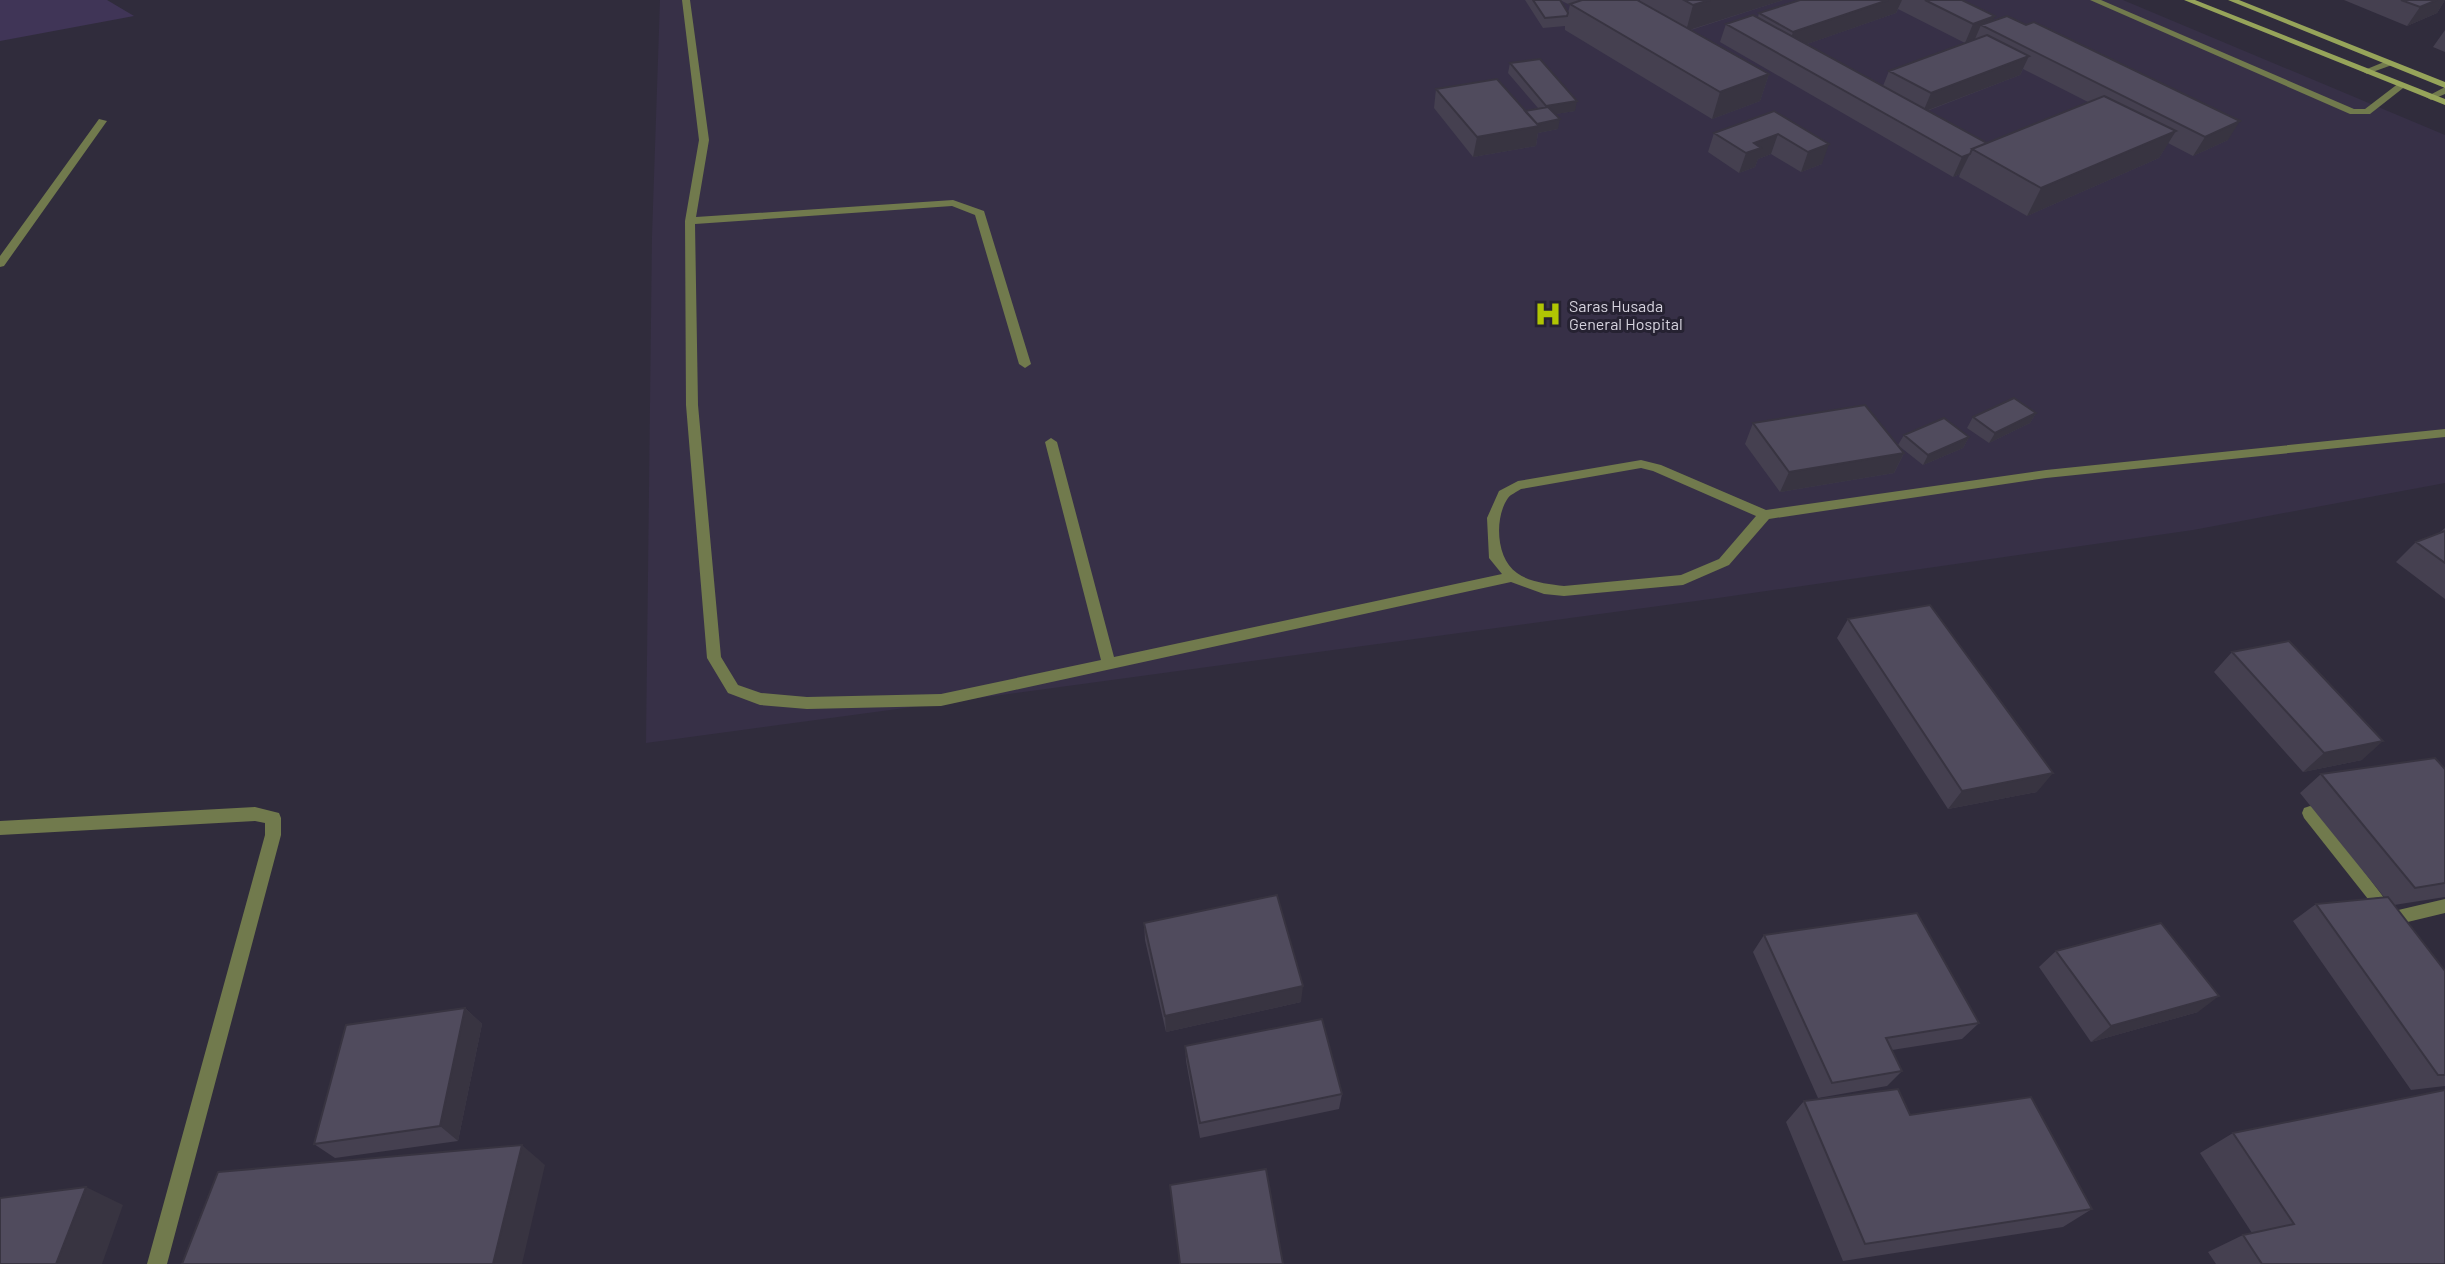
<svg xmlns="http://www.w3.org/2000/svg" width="2445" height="1264" font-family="Barlow,sans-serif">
  <rect width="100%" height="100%" fill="#302c3c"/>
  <!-- built -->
  <path fill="#373047" d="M 660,0 L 2123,0 L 2445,135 L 2445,483 L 2193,530 L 1718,598 L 646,743 L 652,236 Z"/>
  <!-- green -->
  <path fill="#403557" d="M 0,0 L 107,0 L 134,16 L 0,41 Z"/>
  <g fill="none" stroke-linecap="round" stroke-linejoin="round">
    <!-- service -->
    <path fill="#717a4d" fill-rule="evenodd" d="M 682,0 L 690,0 L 709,140 L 696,217 L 953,200 L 984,211 L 1031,364 L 1025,368 L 1019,364 L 975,215 L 952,206 L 695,224 L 698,405 L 721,657 L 738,685 L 761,693 L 807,697 L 941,694 L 1101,660 L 1045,442 L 1051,438 L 1057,442 L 1114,657 L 1502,574 L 1489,558 L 1487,518 L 1499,491 L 1518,481 L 1641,460 L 1661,465 L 1766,510 L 2046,470 L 2445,429 L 2445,437 L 2046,478 L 1769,519 L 1729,565 L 1683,585 L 1564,596 L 1544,594 L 1511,582 L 941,706 L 807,709 L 760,705 L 728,693 L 707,658 L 686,405 L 685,221 L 699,140 ZM 1641,468 L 1653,471 L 1756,516 L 1719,559 L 1681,575 L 1564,586 C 1549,584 1529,582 1517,573 C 1496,559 1494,518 1508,498 C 1511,494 1517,492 1521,489 Z
      M 2090,0 L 2101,0 L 2354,109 L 2365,109 L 2399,83 L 2407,85 L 2370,114 L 2350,114 Z"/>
    <!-- minor -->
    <path fill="#717a4d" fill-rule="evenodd" d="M 2389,60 L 2393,63 L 2392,65 L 2367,74 L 2362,71 Z
      M 2445,87 L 2445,94 L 2431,100 L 2426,97 Z
      M 99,119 L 107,121 L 4,266 L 0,267 L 0,256 Z
      M 2310,806 L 2316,808 L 2394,911 L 2445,899 L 2445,913 L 2391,926 L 2385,924 L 2383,918 L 2304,818 L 2302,813 L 2304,808 Z
      M 255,807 L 279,813 L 281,818 L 281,835 L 167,1264 L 147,1264 L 265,835 L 265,823 L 255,821 L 0,835 L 0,821 Z"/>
    <!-- secondary -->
    <path fill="#96a45a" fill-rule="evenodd" d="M 2184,0 L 2195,0 L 2445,99 L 2445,105 Z
      M 2228,0 L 2239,0 L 2445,82 L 2445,88 Z"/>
  </g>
  <!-- wall -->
  <path fill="#454050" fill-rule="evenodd" d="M 1525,0 L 1560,0 L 1568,13 L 1570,5 L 1560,0 L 1637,0 L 1640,2 L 1640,0 L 1783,0 L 1691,30 L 1769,74 L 1760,101 L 1712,119 L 1565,30 L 1565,26 L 1543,28 Z
    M 1800,0 L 1962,0 L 1993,21 L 2228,140 L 2193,156 L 2168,143 L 2159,158 L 2027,216 L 1959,177 L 1960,174 L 1953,177 L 1720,42 L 1726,24 L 1758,17 L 1759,13 ZM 1898,9 L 1965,43 L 1975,39 L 1889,71 L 1883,86 L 1807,44 L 1896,13 ZM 2023,69 L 2088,102 L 1987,143 L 1927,111 L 2020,75 Z
    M 2344,0 L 2445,0 L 2437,13 L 2407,26 Z
    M 2445,30 L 2445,52 L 2433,47 Z
    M 1510,63 L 1575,111 L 1555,114 L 1558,129 L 1538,133 L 1536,146 L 1473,157 L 1434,108 L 1436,89 L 1525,111 L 1538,108 L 1508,73 Z
    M 1774,111 L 1822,164 L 1801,172 L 1771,154 L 1758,159 L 1755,167 L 1739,173 L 1708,152 L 1714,133 Z
    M 2036,413 L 2030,423 L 1989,443 L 1967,428 L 1973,417 Z
    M 1753,423 L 1898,445 L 1904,435 L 1969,437 L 1963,448 L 1923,465 L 1899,446 L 1904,453 L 1894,473 L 1780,492 L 1745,444 Z
    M 2445,528 L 2445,599 L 2396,562 L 2416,542 L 2439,533 Z
    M 1848,619 L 2037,792 L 1948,809 L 1837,638 Z
    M 2232,652 L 2362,760 L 2303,772 L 2214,672 Z
    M 2445,769 L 2445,897 L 2394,905 L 2445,971 L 2445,1086 L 2411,1090 L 2293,921 L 2316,904 L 2384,897 L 2300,793 L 2321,774 Z
    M 1144,923 L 1301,1002 L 1166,1032 L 1145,940 Z
    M 1764,935 L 1979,1023 L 1962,1039 L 1892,1050 L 1902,1071 L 1887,1086 L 1818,1098 L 1753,952 Z
    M 2056,951 L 2198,1012 L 2091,1042 L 2039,967 Z
    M 465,1008 L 482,1024 L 458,1141 L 335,1158 L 314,1144 Z
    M 1185,1046 L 1342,1094 L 1339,1109 L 1200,1138 L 1186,1061 Z
    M 1804,1101 L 1910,1115 L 2092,1209 L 2063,1227 L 1843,1261 L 1786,1122 Z
    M 2233,1133 L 2445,1264 L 2216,1264 L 2208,1252 L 2243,1235 L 2252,1233 L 2200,1153 Z"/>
  <!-- shaded-wall -->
  <path fill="#383441" d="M 1710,0 L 1783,0 L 1686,31 L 1693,5 Z
    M 1888,0 L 1902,0 L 1896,13 L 1787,51 L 1793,32 Z
    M 2437,0 L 2445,0 L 2437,13 L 2407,26 L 2420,7 Z
    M 1995,16 L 1990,29 L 1981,25 L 1975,39 L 1965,43 L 1973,24 Z
    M 2029,56 L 2020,75 L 1923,112 L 1931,93 Z
    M 1769,74 L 1760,101 L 1712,119 L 1720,92 Z
    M 1577,101 L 1575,111 L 1544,116 L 1546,106 Z
    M 1560,119 L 1558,129 L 1538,133 L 1536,146 L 1473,157 L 1477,137 Z
    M 2240,121 L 2228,140 L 2193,156 L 2205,137 Z
    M 2176,131 L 2159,158 L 2027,216 L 2041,188 Z
    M 1778,134 L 1771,154 L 1758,159 L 1755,167 L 1739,173 L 1746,153 L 1754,143 Z
    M 1829,144 L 1822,164 L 1801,172 L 1808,152 Z
    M 1970,154 L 1960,174 L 1953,177 L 1962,157 Z
    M 2036,413 L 2030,423 L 1989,443 L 1995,433 Z
    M 1969,437 L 1963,448 L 1923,465 L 1928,455 Z
    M 1904,453 L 1894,473 L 1780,492 L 1789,472 Z
    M 2383,741 L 2362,760 L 2303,772 L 2324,753 Z
    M 2053,773 L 2037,792 L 1948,809 L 1962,791 Z
    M 1303,986 L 1301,1002 L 1166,1032 L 1165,1016 Z
    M 2219,996 L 2198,1012 L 2091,1042 L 2111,1026 Z
    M 465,1008 L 482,1024 L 458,1141 L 440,1126 Z
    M 522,1145 L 545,1165 L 522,1264 L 493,1264 Z
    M 86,1187 L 123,1205 L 102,1264 L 56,1264 Z"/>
  <!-- building -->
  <path fill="#504b5d" stroke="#383441" stroke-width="2" d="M 1533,0 L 1560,0 L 1568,13 L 1567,16 L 1545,18 Z
    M 1582,0 L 1637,0 L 1769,74 L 1720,92 L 1570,4 Z
    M 1684,0 L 1710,0 L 1693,5 Z
    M 1800,0 L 1888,0 L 1793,32 L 1759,13 Z
    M 1925,0 L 1962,0 L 1995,16 L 1973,24 Z
    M 2401,0 L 2437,0 L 2420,7 Z
    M 1753,15 L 1987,143 L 1972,149 L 1970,154 L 1962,157 L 1726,24 Z
    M 2007,16 L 2026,25 L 2034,22 L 2240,121 L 2205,137 L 1981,25 Z
    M 1987,35 L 2029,56 L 1931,93 L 1889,71 Z
    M 1540,59 L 1577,101 L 1546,106 L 1510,63 Z
    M 1497,79 L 1539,126 L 1477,137 L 1436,89 Z
    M 2104,96 L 2176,131 L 2041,188 L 1972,149 Z
    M 1548,107 L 1560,119 L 1537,124 L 1525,111 Z
    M 1774,111 L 1829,144 L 1808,152 L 1778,134 L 1754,143 L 1761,148 L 1746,153 L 1714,133 Z
    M 2014,398 L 2036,413 L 1995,433 L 1973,417 Z
    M 1865,405 L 1904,453 L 1789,472 L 1753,423 Z
    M 1944,418 L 1969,437 L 1928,455 L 1904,435 Z
    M 2445,531 L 2445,563 L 2416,542 Z
    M 1930,605 L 2053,773 L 1962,791 L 1848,619 Z
    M 2289,641 L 2383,741 L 2324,753 L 2232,652 Z
    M 2435,758 L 2445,769 L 2445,883 L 2415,888 L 2321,774 Z
    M 1277,895 L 1303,986 L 1165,1016 L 1144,923 Z
    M 2388,897 L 2445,971 L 2445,1075 L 2438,1075 L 2316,904 Z
    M 1917,913 L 1979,1023 L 1886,1038 L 1902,1071 L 1832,1083 L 1764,935 Z
    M 2161,923 L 2219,996 L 2111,1026 L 2056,951 Z
    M 465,1008 L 440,1126 L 314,1144 L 346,1025 Z
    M 1322,1019 L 1342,1094 L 1200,1123 L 1185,1046 Z
    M 1898,1089 L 1910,1115 L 2031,1097 L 2092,1209 L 1865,1244 L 1804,1101 Z
    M 2445,1090 L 2445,1264 L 2262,1264 L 2243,1235 L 2294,1224 L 2233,1133 Z
    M 522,1145 L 493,1264 L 182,1264 L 218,1172 Z
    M 1266,1169 L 1283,1264 L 1180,1264 L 1170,1185 Z
    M 86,1187 L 56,1264 L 0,1264 L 0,1198 Z"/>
  <!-- icons -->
  <defs>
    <symbol id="hospital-bare" viewBox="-9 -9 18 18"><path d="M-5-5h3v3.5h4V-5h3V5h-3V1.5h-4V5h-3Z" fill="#b0c503" stroke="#262232" stroke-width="2.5" paint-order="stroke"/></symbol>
  </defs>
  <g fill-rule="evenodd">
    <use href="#hospital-bare" x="1529" y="295" width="38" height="38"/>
  </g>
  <g text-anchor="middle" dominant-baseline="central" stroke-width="6" stroke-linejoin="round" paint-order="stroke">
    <!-- far-poi labels -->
    <g font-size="16" fill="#d7d4df" stroke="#262232" text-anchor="start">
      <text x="1569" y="305">Saras Husada<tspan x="1569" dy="18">General Hospital</tspan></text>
    </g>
  </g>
</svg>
